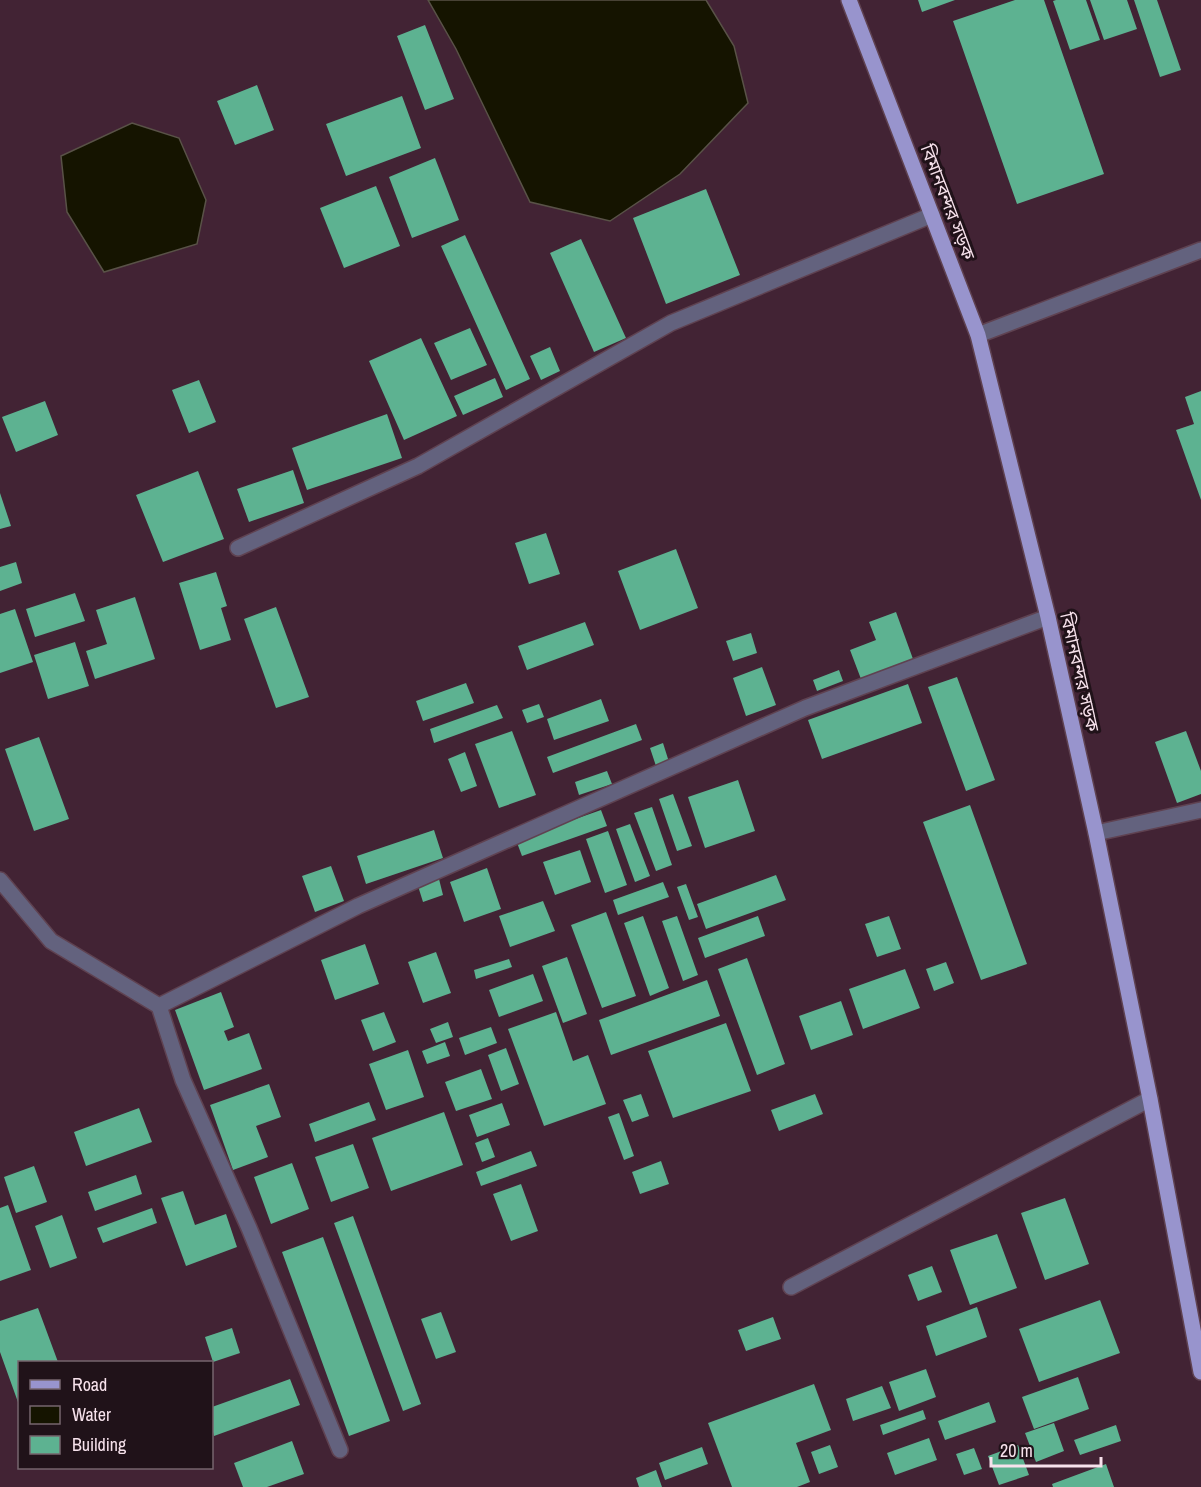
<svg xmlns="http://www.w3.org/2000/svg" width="1201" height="1487" font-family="'Archivo Narrow','Noto Sans Bengali',sans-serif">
  <rect width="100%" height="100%" fill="#422334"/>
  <!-- water -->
  <path fill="#151400" stroke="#595247" stroke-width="1.5" d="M 428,0 L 706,0 L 734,46 L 748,103 L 680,174 L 610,221 L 530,202 L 456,49 Z
    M 132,123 L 179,138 L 206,200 L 197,244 L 104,272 L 67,212 L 61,156 Z"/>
  <!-- building -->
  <path fill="#5db291" d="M 918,0 L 955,0 L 922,12 Z
    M 1015,0 L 1044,0 L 1104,174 L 1017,204 L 953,21 Z
    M 1056,0 L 1086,0 L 1100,40 L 1070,50 L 1053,1 Z
    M 1090,0 L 1127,0 L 1137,29 L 1104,40 Z
    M 1134,0 L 1157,0 L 1181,70 L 1160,77 Z
    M 425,25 L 454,99 L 425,110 L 397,36 Z
    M 257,85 L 274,130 L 235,145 L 217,101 Z
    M 402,96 L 421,148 L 346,176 L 326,124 Z
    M 435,158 L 459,220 L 412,238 L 389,177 Z
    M 376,186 L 400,246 L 344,268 L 320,208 Z
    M 706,189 L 740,275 L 666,304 L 633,218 Z
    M 465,235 L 530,379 L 506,390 L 441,246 Z
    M 581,239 L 626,338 L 594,352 L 550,253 Z
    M 470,328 L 487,365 L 451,380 L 434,343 Z
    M 421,338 L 457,416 L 404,440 L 369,361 Z
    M 550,347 L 560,371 L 541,380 L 530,356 Z
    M 495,378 L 503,397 L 463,415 L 454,396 Z
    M 199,380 L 216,422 L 189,433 L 172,390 Z
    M 1201,391 L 1201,500 L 1176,430 L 1194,424 L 1185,397 Z
    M 45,401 L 58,435 L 16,452 L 2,417 Z
    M 387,414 L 402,458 L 307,490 L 292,448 Z
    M 293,470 L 304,503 L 249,522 L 237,489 Z
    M 198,471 L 224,539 L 163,562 L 136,495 Z
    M 0,493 L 11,526 L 0,529 Z
    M 546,533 L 560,574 L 529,584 L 515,543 Z
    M 676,549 L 698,608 L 640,630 L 618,571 Z
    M 16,562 L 22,583 L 0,591 L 0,567 Z
    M 216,572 L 227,606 L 221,608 L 231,640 L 200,650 L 179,583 Z
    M 75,593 L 85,621 L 35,637 L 26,609 Z
    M 135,597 L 155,659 L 95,679 L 86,651 L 107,644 L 96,610 Z
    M 276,607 L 309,697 L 276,708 L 244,619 Z
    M 15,609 L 33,662 L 0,673 L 0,614 Z
    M 896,612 L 913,659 L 861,679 L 850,650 L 876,640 L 869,622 Z
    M 585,622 L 594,645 L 527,670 L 518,646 Z
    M 751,633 L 757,653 L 733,661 L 726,641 Z
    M 75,642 L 89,686 L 48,699 L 34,655 Z
    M 762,667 L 776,705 L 746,716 L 733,678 Z
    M 839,670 L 843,681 L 817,691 L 813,680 Z
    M 957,677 L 995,780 L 966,791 L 928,687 Z
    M 466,683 L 474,703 L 423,721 L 416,701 Z
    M 908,684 L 922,723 L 822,759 L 808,720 Z
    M 601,699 L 609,721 L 554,740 L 547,719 Z
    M 539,704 L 544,717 L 527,723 L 522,710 Z
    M 497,705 L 503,718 L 434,743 L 430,729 Z
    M 636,724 L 642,740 L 553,773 L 547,757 Z
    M 512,731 L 536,795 L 499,808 L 475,744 Z
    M 1186,731 L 1201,771 L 1201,794 L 1177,803 L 1155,742 Z
    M 39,737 L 69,819 L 34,831 L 5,749 Z
    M 663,743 L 669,762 L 656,766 L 650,748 Z
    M 465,752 L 477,786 L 461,792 L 448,759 Z
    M 607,771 L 612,784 L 579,795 L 575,782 Z
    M 738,780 L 755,831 L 705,848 L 688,797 Z
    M 673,794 L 692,846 L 677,851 L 659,799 Z
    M 970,805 L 1027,964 L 981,980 L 923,822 Z
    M 652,807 L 672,865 L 656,871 L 634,813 Z
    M 601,810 L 607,826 L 522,856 L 516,840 Z
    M 630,824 L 650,876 L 635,882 L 616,829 Z
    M 434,830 L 443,858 L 366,884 L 357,856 Z
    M 608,831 L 627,885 L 605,893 L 586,839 Z
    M 580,850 L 591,882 L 555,895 L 543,862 Z
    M 331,866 L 344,901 L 315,912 L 302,876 Z
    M 487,868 L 501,909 L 464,922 L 450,882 Z
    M 776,875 L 786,900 L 706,929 L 697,904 Z
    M 439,879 L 443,895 L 423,902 L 418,886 Z
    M 663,882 L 669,897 L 618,915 L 613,900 Z
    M 686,884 L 698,917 L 689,920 L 677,887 Z
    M 543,901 L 555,931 L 510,947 L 499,916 Z
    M 606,912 L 636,996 L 602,1008 L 571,925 Z
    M 643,916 L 669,988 L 650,996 L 624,923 Z
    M 677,916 L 698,975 L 683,981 L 662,921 Z
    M 758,916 L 765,936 L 705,958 L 698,938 Z
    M 889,916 L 901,949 L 877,957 L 865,924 Z
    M 365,944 L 379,984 L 335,1000 L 321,960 Z
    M 436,952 L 451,993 L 423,1003 L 408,962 Z
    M 567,957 L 587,1014 L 563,1023 L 542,966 Z
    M 747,958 L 785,1064 L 757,1075 L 718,969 Z
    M 509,959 L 512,967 L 476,979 L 474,970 Z
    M 946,962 L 954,983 L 934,991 L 926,969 Z
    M 905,969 L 920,1008 L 863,1029 L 849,989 Z
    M 533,974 L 543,1001 L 499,1017 L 489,990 Z
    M 707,980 L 720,1016 L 611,1055 L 599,1020 Z
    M 221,992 L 234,1027 L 224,1031 L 228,1041 L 249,1033 L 262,1069 L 204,1090 L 175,1010 Z
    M 841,1001 L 853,1035 L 811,1050 L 799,1016 Z
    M 384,1012 L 396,1042 L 373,1051 L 361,1020 Z
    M 556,1012 L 573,1061 L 588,1055 L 606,1104 L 544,1126 L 508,1029 Z
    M 448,1022 L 453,1037 L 436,1043 L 430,1029 Z
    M 726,1023 L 751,1091 L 673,1118 L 648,1051 Z
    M 491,1027 L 497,1043 L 465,1055 L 459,1038 Z
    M 445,1042 L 450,1056 L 427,1064 L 422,1051 Z
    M 506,1048 L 519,1084 L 501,1091 L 488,1055 Z
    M 408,1050 L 424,1097 L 386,1110 L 369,1064 Z
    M 481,1069 L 492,1099 L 456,1111 L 445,1082 Z
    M 269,1084 L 281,1117 L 256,1126 L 268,1157 L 233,1170 L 210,1105 Z
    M 641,1094 L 649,1116 L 632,1122 L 623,1100 Z
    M 815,1094 L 823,1114 L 779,1131 L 771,1110 Z
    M 369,1102 L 376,1120 L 315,1142 L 309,1124 Z
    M 502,1103 L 510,1125 L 477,1137 L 469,1115 Z
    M 139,1108 L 152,1142 L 86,1166 L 74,1132 Z
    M 444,1112 L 463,1165 L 391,1191 L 372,1138 Z
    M 619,1113 L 634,1156 L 624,1160 L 608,1117 Z
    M 488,1138 L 495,1157 L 482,1162 L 475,1143 Z
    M 353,1144 L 369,1188 L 331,1202 L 315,1157 Z
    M 531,1151 L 537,1166 L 481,1186 L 476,1172 Z
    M 661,1161 L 669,1184 L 640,1194 L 632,1172 Z
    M 292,1163 L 309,1209 L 271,1224 L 254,1177 Z
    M 34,1166 L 47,1202 L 16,1213 L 4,1177 Z
    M 136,1175 L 142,1194 L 95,1211 L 88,1192 Z
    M 521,1184 L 538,1231 L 511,1241 L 493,1194 Z
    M 183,1191 L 195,1225 L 226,1214 L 237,1247 L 186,1266 L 161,1198 Z
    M 1065,1198 L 1089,1264 L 1045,1280 L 1021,1213 Z
    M 8,1205 L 31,1270 L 0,1281 L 0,1208 Z
    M 152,1208 L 157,1223 L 103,1243 L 97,1228 Z
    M 62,1215 L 77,1258 L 50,1268 L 35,1226 Z
    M 353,1216 L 421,1404 L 403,1411 L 334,1223 Z
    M 997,1234 L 1017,1288 L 970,1305 L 950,1250 Z
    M 323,1237 L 390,1421 L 349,1436 L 282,1252 Z
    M 932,1266 L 942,1292 L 918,1301 L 908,1275 Z
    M 1100,1300 L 1120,1353 L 1039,1382 L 1019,1329 Z
    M 977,1307 L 987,1337 L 936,1356 L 926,1326 Z
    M 38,1308 L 58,1362 L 20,1362 L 19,1405 L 0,1352 L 0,1321 Z
    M 441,1312 L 456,1352 L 436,1359 L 421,1319 Z
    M 773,1317 L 781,1339 L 746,1351 L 738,1330 Z
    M 232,1328 L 240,1353 L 213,1362 L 205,1337 Z
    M 926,1369 L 936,1397 L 899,1411 L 889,1382 Z
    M 1078,1377 L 1089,1409 L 1034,1429 L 1022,1397 Z
    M 290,1379 L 300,1405 L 214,1436 L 212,1428 L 212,1407 Z
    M 814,1384 L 831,1430 L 796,1443 L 810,1482 L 797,1487 L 732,1487 L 708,1423 Z
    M 882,1386 L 891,1408 L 853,1421 L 846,1399 Z
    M 989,1402 L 996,1422 L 945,1440 L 938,1421 Z
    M 923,1410 L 926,1419 L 883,1435 L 880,1425 Z
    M 1054,1423 L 1064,1451 L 1036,1462 L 1025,1433 Z
    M 1116,1425 L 1121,1441 L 1080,1455 L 1074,1440 Z
    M 929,1438 L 937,1460 L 895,1475 L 887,1453 Z
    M 292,1441 L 304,1474 L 267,1487 L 243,1487 L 234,1463 Z
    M 830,1445 L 838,1467 L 819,1474 L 811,1452 Z
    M 1018,1445 L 1029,1475 L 999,1485 L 988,1456 Z
    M 702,1447 L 708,1464 L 665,1480 L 659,1463 Z
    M 974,1448 L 982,1469 L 964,1475 L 956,1454 Z
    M 1106,1464 L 1114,1487 L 1053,1487 L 1052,1484 Z
    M 656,1470 L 662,1487 L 639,1487 L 636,1478 Z"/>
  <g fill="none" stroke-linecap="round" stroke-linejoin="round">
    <defs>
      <path id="minor" d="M 978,335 L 1201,250
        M 238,548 L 418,466 L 671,323 L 932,215
        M 1096,833 L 1201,810
        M 0,880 L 51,941 L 159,1006
        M 791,1287 L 1150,1099
        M 340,1450 L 249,1228 L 183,1080 L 159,1006 L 358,906 L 805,708 L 1048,617"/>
      <path id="major" d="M 849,0 L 978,335 L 1048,617 L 1096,833 L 1150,1099 L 1201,1372"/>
    </defs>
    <!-- minor casing -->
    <use href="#minor" stroke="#5f4251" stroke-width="18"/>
    <!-- major casing -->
    <use href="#major" stroke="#5f4251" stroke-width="18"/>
    <!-- minor -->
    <use href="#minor" stroke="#63627e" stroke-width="15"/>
    <!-- major -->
    <use href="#major" stroke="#9894cd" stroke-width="15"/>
  </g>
  <g text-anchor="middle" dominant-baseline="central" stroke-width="6" stroke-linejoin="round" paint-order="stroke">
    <!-- street labels -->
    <g font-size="18" fill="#f7e2ec" stroke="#201219">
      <text transform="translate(948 202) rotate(69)">বিমানবন্দর সড়ক</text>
      <text transform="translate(1080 672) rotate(77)">বিমানবন্দর সড়ক</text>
    </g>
  </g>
  <!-- legend -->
  <rect x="18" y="1361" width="195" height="108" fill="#201219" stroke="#76656d" stroke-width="1.5"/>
  <rect x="30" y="1380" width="30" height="9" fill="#9894cd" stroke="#76656d" stroke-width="1.5"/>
  <text x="72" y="1391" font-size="18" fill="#f7e2ec">Road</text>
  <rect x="30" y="1406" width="30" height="18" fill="#151400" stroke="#76656d" stroke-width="1.5"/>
  <text x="72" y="1421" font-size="18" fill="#f7e2ec">Water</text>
  <rect x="30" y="1436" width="30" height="18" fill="#5db291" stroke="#76656d" stroke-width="1.5"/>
  <text x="72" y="1451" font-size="18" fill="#f7e2ec">Building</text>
  <!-- scale -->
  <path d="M991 1457v9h110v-9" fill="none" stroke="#f7e2ec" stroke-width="3"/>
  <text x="1000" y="1457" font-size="18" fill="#f7e2ec" stroke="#201219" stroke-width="4.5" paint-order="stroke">20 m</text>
</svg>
